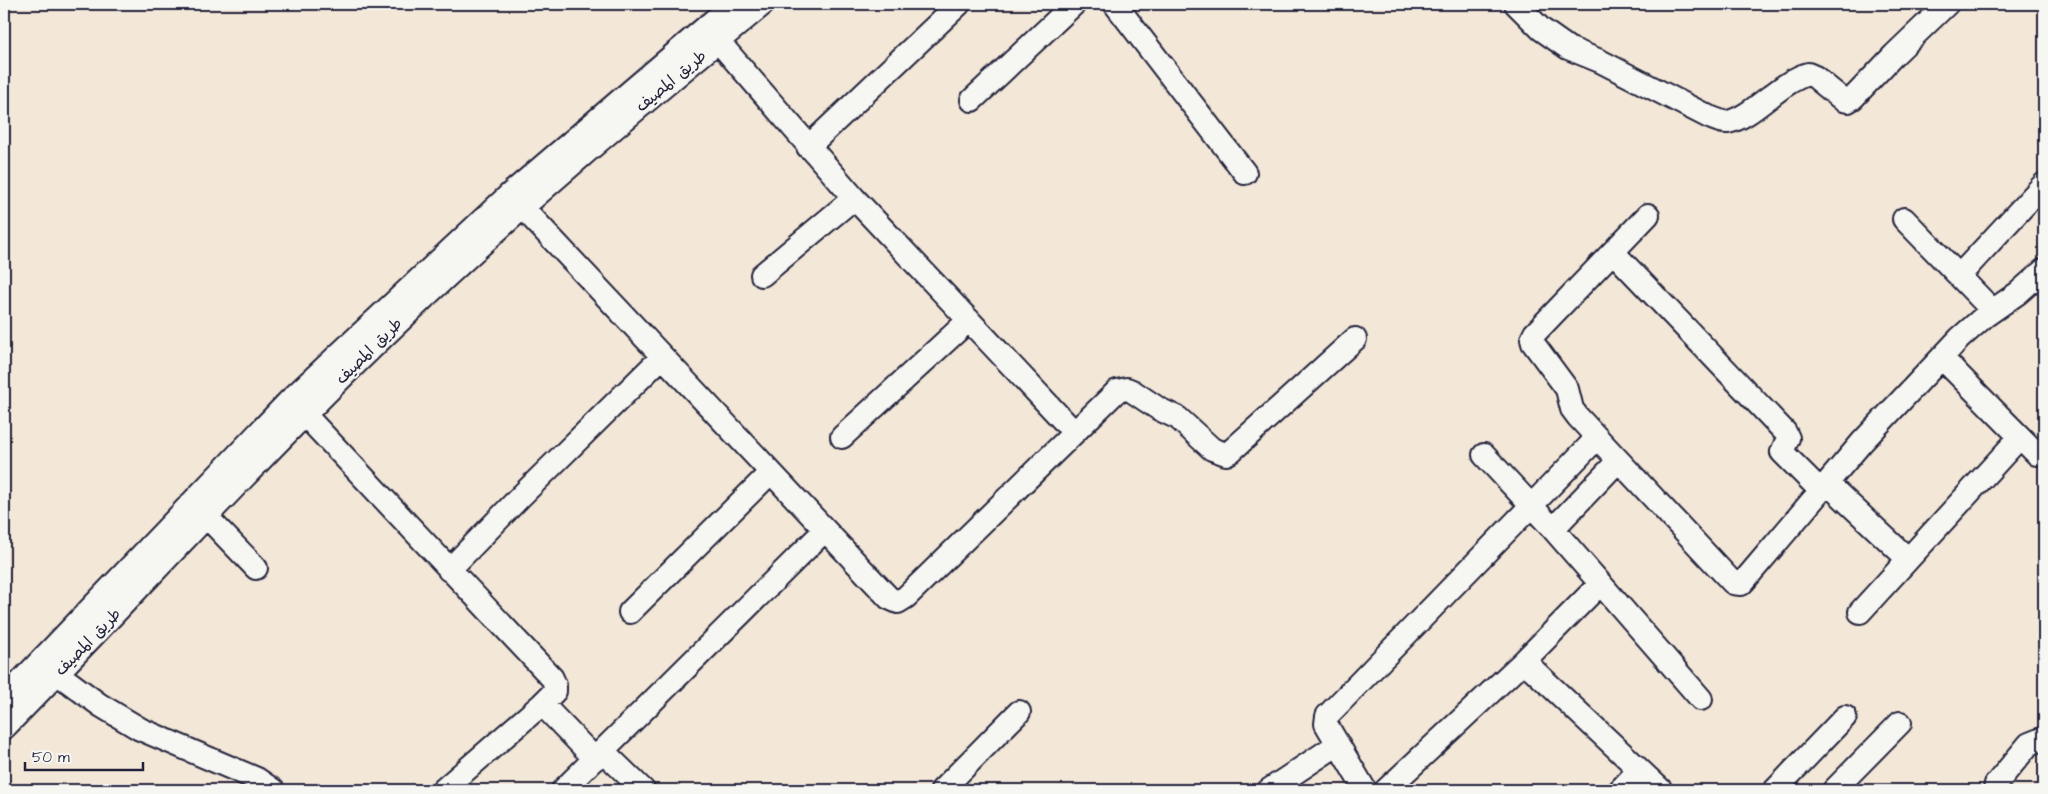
<svg xmlns="http://www.w3.org/2000/svg" width="2048" height="794" font-family="'Architects Daughter','Playpen Sans Arabic',sans-serif">
  <rect width="100%" height="100%" fill="#f3e7d8"/>
  <filter id="ink" filterUnits="userSpaceOnUse"><feTurbulence type="fractalNoise" baseFrequency=".02" numOctaves="2"/><feDisplacementMap in="SourceGraphic" scale="10" xChannelSelector="R" yChannelSelector="G"/><feConvolveMatrix kernelMatrix="1 2 1 2 8 2 1 2 1" color-interpolation-filters="sRGB"/></filter>
  <g filter="url(#ink)">
    <g fill="none" stroke-linecap="round" stroke-linejoin="round">
      <defs>
        <path id="minor" d="M 1115,4 L 1245,173
          M 1516,4 L 1541,29 L 1568,48 L 1600,61 L 1709,117 C 1715,119 1722,123 1728,122 C 1753,117 1781,81 1808,74 L 1815,77 L 1843,100 L 1848,101 L 1853,98 L 1894,55 L 1947,4
          M 718,41 L 854,198 L 1074,432
          M 972,100 L 1074,4
          M 808,147 L 959,4
          M 510,194 L 889,598 L 898,602 L 906,597 L 1117,391 L 1127,389 L 1132,391 L 1159,409 L 1178,418 L 1212,449 L 1226,454 L 1230,452 L 1355,339
          M 1648,215 L 1535,333 L 1532,339 L 1533,343 L 1567,389 L 1572,409 L 1578,417 L 1733,583 L 1741,584 L 1744,581 L 1862,442 L 1960,338 L 1985,316 L 2018,293 L 2044,270
          M 1904,219 L 1992,310
          M 1613,252 L 1785,432 L 1788,438 L 1782,452 L 1821,491
          M 762,275 L 854,198
          M 1959,276 L 2044,184
          M 1942,358 L 2037,454
          M 305,415 L 552,678 L 555,685 L 555,691 L 542,704
          M 842,437 L 969,320
          M 1484,455 L 1553,529 L 1701,699
          M 1827,483 L 1908,559
          M 207,517 L 256,568
          M 1553,529 L 1618,461
          M 449,570 L 520,497 L 662,357
          M 630,612 L 770,473
          M 1860,612 L 2020,437
          M 1524,661 L 1661,790
          M 58,674 L 100,705 L 140,729 L 257,779 L 273,790
          M 4,699 L 289,401 L 510,194 L 733,4
          M 4,728 C 138,592 266,448 405,316 C 519,206 641,105 763,4
          M 603,751 L 643,790
          M 443,790 L 542,704 L 595,759
          M 563,790 L 825,530
          M 942,790 L 1019,712
          M 1269,790 L 1338,744
          M 1365,790 L 1326,724 L 1327,716 L 1597,438
          M 1386,790 L 1524,661 L 1600,584
          M 1620,790 L 1639,770
          M 1775,790 L 1845,717
          M 1834,790 L 1900,723
          M 1995,790 L 1996,784 L 2029,744 L 2044,738"/>
      </defs>
      <!-- minor casing -->
      <use href="#minor" stroke="#22223b" stroke-width="26"/>
      <!-- minor -->
      <use href="#minor" stroke="#f6f6f2" stroke-width="22"/>
    </g>
  </g>
  <g text-anchor="middle" dominant-baseline="central" stroke-width="4" stroke-linejoin="round" paint-order="stroke">
    <!-- street labels -->
    <g font-size="16" fill="#22223b" stroke="#f6f6f2">
      <text transform="translate(671 81) rotate(-40)">طريق المصيف</text>
      <text transform="translate(369 351) rotate(-45)">طريق المصيف</text>
      <text transform="translate(88 642) rotate(-46)">طريق المصيف</text>
    </g>
  </g>
  <!-- margin -->
  <rect width="2048" height="794" fill="none" stroke="#f6f6f2" stroke-width="20"/>
  <rect x="10" y="10" width="2028" height="774" fill="none" stroke="#22223b" stroke-width="2" filter="url(#ink)"/>
  <!-- scale -->
  <path d="M25 762v8h118v-8" fill="none" stroke="#22223b" stroke-width="2.5"/>
  <text x="32" y="762" font-size="15" fill="#22223b" stroke="#f6f6f2" stroke-width="4" paint-order="stroke">50 m</text>
</svg>
